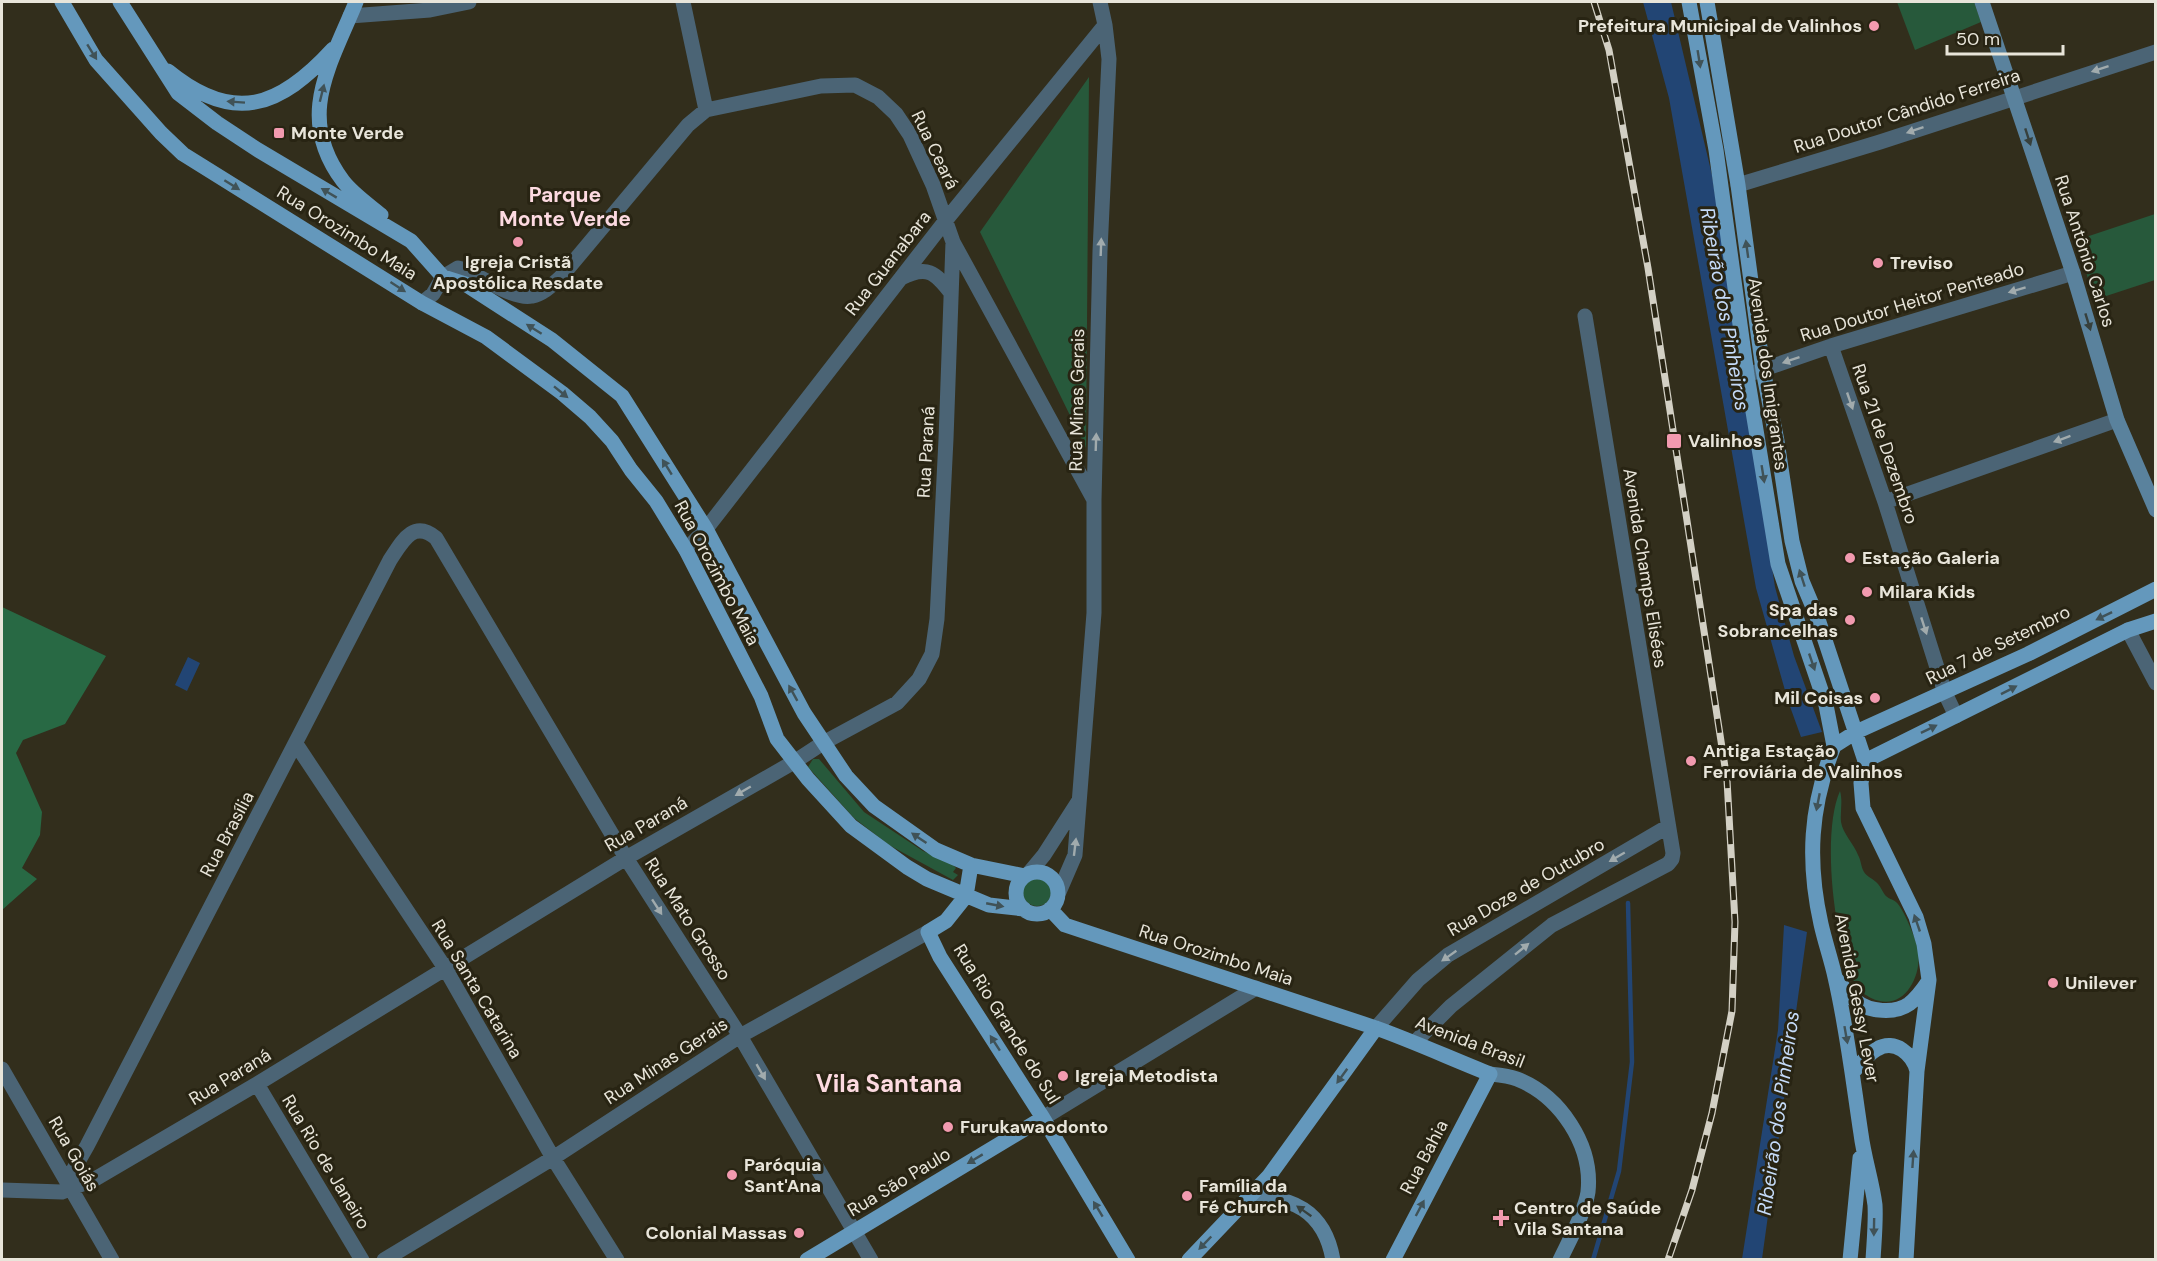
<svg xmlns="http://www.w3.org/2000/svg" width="2157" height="1261" font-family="'DM Sans',sans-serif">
  <rect width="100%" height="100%" fill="#322e1c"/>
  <!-- green -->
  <path fill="#27593b" d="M 1897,2 L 1974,2 L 1981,22 L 1915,50 Z
    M 1089,77 L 1086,448 L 980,232 Z
    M 2155,214 L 2155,280 L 2094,300 L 2077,240 Z
    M 813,759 L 819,759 L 864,812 L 923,851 L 952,864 L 956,868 L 953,872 L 958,875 L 953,880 L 889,845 L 854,818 L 808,767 Z
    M 1840,791 C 1843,801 1840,812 1841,822 C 1843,834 1854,844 1858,855 C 1861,860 1861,867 1864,872 C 1867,877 1874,879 1878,884 C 1881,887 1882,891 1885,895 C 1888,899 1893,899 1896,902 C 1904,909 1915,938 1918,948 C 1923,975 1904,1014 1871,998 C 1866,995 1861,993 1857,987 C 1834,948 1821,833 1840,791 Z
    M1023 892a14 14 0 1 1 28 0a14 14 0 1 1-28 0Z"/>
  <!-- forest -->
  <path fill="#286944" d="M 2,607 L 106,656 L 65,724 L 23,740 L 16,753 L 42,812 L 40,835 L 22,868 L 37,879 L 2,910 Z"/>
  <!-- water -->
  <path fill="#224574" d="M 1643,2 L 1671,2 L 1712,175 L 1775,587 L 1794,656 L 1822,732 L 1801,737 L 1788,701 L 1756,588 L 1669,98 Z
    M 188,657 L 200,663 L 187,691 L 175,685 Z
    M 1784,925 L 1807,932 L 1762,1259 L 1742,1259 L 1778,1030 Z"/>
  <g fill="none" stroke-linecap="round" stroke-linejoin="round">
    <!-- stream -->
    <path stroke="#224574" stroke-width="4.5" d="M 1593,1260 L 1619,1171 L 1632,1062 L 1628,903"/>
    <!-- minor -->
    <path stroke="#4b6475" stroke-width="15" d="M 683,2 L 706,110
      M 350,16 L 430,10 L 469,2
      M 1738,185 L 1880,142 L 2156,52
      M 901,278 C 927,265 935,272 951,293
      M 422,303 L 433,294 L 443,277 L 458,268 L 466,270 C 483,278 514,300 532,296 C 543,294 552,285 560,278 L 688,125 L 706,110 L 821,86 L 855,85 L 878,97 L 896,114 L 910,135 L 933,185 L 953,242 L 1094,500
      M 1831,346 L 1885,502 L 1945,693 L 1956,716
      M 1747,375 L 1831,346 L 2073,273
      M 1885,502 L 2117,420
      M 686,550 L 706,529 L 946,220 L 1105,25
      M 2128,630 L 2156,683
      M 296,744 L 445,968 L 553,1158 L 617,1260
      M 1029,873 L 1044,855 L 1078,802
      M 1059,892 L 1075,855 L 1094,613 L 1094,500 L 1100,251 L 1109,59 L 1105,25 L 1100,2
      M 1376,1028 L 1418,980 L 1448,955 L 1667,827
      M 1415,1042 L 1451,1006 L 1552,925 L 1668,864 L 1672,859 L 1673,853 L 1585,316
      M 2,1069 L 112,1260
      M 257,1084 L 362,1260
      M 1043,1118 L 1256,988
      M 67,1181 L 87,1146 L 390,560 C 402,542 413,519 436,538 L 626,858 L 740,1036 L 871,1260
      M 2,1190 L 62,1192 L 95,1179 L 257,1084 L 626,858 L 794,762 L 823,743 L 897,703 L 919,679 L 932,654 L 937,619 L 946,439 L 953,242
      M 384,1260 L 553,1158 L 740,1036 L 928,932"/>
    <!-- secondary -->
    <path stroke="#5a829d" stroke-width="15" d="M 1982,2 L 2073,273 L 2117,420 L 2156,510
      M 1490,1074 C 1499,1075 1509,1076 1517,1079 C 1560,1096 1593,1145 1588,1192 C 1585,1212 1569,1241 1560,1260
      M 1245,1202 C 1291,1191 1325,1213 1333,1260"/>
    <!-- primary -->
    <path stroke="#6498bc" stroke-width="15" d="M 62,2 L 96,60 L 161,133 L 183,154 L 422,303 L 486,337 L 562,393 L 590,417 L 612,441 L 631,470 L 656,501 L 686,550 L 761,696 L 777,739 L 808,779 L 851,826 L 907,867 L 927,879 L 989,905 L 1024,909
      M 120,2 L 178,93 L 217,123 L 258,150 L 411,241 L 443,277 L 465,284 L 552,340 L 622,396 L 706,529 L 804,713 L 846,776 L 874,806 L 936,850 L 971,865 L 1025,876
      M 356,2 C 330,66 295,117 343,181 C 353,194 369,205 381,215
      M 1689,2 L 1716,150 L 1747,375 L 1778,564 L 1826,705 L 1834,746
      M 1707,2 L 1738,185 L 1763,370 L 1777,441 L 1792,541 L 1802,581 L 1818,619 L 1865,761 L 1861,783 L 1863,808 L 1916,917 L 1924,944 L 1929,980 L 1917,1071 L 1906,1260
      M 168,71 C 234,125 280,107 333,49
      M 1834,746 C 1810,807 1807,861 1821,924 C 1825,942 1831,959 1835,977 C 1847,1029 1853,1081 1861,1134 C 1864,1158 1872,1181 1875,1205 C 1876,1222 1874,1242 1873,1260
      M 1834,746 L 1856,732 L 2028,654 L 2156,589
      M 1865,761 L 2128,630 L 2156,621
      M1016 893a21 21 0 1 1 42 0a21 21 0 1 1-42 0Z
      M 966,896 L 946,921 L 928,932 L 940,957 L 1043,1118 L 1128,1260
      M 966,896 L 971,865
      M 1050,909 L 1065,925 L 1376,1028 C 1415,1042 1452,1059 1490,1074 L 1393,1260
      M 1837,980 C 1843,986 1849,996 1856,1001 C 1869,1012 1895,1014 1909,1004 C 1917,998 1922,991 1928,982
      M 1853,1072 C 1860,1064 1868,1054 1877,1049 C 1895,1038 1913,1055 1917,1071
      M 807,1260 L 1043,1118
      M 1189,1260 L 1269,1176 L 1376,1028
      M 1850,1260 L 1860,1158"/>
    <defs>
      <path id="rail" d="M 1594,2 L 1609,50 L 1648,268 L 1727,780 L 1735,922 L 1732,1011 L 1712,1113 L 1692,1190 L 1668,1260"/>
    </defs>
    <!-- rail casing -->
    <use href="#rail" stroke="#d3d0c4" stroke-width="7"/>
    <!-- rail -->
    <use href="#rail" stroke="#282413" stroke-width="4.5" stroke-dasharray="14" stroke-linecap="butt"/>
  </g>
  <!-- one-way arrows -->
  <defs><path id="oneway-solid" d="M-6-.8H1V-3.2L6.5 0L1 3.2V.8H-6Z" transform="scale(1.5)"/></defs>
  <g fill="#405257">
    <use href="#oneway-solid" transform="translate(92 52) rotate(58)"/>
    <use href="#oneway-solid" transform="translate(1699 59) rotate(81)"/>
    <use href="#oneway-solid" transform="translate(322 93) rotate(-76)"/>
    <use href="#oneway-solid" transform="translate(236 102) rotate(-176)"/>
    <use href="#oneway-solid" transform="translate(232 185) rotate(32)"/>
    <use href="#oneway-solid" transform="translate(329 193) rotate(-149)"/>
    <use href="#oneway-solid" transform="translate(1747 249) rotate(-98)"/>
    <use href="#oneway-solid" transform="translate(398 287) rotate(33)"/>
    <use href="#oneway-solid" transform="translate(534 329) rotate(-148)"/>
    <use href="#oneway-solid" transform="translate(561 392) rotate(39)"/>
    <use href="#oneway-solid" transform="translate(667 467) rotate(-122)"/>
    <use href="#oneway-solid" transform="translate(1763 474) rotate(81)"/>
    <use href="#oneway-solid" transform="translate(1802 578) rotate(-108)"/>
    <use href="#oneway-solid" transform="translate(2104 616) rotate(154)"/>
    <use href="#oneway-solid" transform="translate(1812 662) rotate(71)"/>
    <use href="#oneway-solid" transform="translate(2009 690) rotate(-27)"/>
    <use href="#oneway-solid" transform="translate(793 693) rotate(-119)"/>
    <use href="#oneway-solid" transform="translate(1929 729) rotate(-26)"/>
    <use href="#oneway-solid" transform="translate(1818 802) rotate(101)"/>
    <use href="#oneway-solid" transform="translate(919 838) rotate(-146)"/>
    <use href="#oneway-solid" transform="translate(995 905) rotate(11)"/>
    <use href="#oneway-solid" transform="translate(1917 923) rotate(-109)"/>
    <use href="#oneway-solid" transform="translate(1846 1035) rotate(80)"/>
    <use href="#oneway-solid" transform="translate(995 1043) rotate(-123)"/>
    <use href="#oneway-solid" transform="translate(1342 1076) rotate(126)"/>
    <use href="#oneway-solid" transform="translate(975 1159) rotate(149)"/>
    <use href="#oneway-solid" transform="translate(1913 1159) rotate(-86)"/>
    <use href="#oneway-solid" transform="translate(1420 1208) rotate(-62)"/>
    <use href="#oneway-solid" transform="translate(1098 1209) rotate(-121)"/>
    <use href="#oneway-solid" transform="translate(1874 1227) rotate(91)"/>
    <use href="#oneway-solid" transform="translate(1205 1243) rotate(134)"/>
  </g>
  <g fill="#a1abad">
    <use href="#oneway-solid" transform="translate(2100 69) rotate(162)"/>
    <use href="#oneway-solid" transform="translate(1915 130) rotate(161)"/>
    <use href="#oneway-solid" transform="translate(1101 247) rotate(-88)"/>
    <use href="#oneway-solid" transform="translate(2017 290) rotate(163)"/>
    <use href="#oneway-solid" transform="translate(1791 360) rotate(161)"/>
    <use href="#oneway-solid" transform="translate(1850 401) rotate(71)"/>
    <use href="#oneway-solid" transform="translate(2062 439) rotate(160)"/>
    <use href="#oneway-solid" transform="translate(1096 442) rotate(-88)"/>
    <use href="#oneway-solid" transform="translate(1924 626) rotate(72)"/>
    <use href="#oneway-solid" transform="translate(743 791) rotate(150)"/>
    <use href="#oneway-solid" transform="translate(1075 847) rotate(-83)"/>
    <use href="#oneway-solid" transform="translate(1617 857) rotate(150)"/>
    <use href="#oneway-solid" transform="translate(657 907) rotate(57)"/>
    <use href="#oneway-solid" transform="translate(1522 949) rotate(-39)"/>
    <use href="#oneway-solid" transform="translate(1449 956) rotate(145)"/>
    <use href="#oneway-solid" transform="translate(761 1072) rotate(60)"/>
  </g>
  <g fill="#37403c">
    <use href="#oneway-solid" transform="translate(2028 137) rotate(72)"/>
    <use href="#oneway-solid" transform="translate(2088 322) rotate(73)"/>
    <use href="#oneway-solid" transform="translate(1304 1211) rotate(-145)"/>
  </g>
  <!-- markers -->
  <g fill="#f29aaf" stroke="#282413" stroke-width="2">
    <circle cx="1874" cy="26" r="6"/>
    <rect x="273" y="127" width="12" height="12" rx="3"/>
    <circle cx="518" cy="242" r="6"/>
    <circle cx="1878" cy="263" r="6"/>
    <rect x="1666" y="433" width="16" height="16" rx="3"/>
    <circle cx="1850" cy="558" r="6"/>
    <circle cx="1867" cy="592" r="6"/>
    <circle cx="1850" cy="620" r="6"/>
    <circle cx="1875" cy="698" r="6"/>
    <circle cx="1691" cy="761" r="6"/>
    <circle cx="2053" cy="983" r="6"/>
    <circle cx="1063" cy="1076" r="6"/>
    <circle cx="948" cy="1127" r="6"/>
    <circle cx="732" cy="1175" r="6"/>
    <circle cx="1187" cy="1196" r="6"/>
    <path d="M1498 1209h6v6h6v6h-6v6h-6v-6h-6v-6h6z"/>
    <circle cx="799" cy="1233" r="6"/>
  </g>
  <g text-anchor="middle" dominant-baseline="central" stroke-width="6" stroke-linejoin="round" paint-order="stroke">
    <!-- poi labels -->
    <g font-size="18" font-weight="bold" fill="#e8e5da" stroke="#282413" text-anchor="start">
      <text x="1862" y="26" text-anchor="end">Prefeitura Municipal de Valinhos</text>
      <text x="291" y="133">Monte Verde</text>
      <text x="518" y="262" text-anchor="middle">Igreja Cristã<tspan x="518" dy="21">Apostólica Resdate</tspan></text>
      <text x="1890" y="263">Treviso</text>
      <text x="1688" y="441">Valinhos</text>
      <text x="1862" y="558">Estação Galeria</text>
      <text x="1879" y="592">Milara Kids</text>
      <text x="1838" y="610" text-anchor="end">Spa das<tspan x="1838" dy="21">Sobrancelhas</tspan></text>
      <text x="1863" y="698" text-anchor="end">Mil Coisas</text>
      <text x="1703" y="751">Antiga Estação<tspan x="1703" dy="21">Ferroviária de Valinhos</tspan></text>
      <text x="2065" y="983">Unilever</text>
      <text x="1075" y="1076">Igreja Metodista</text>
      <text x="960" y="1127">Furukawaodonto</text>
      <text x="744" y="1165">Paróquia<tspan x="744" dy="21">Sant'Ana</tspan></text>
      <text x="1199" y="1186">Família da<tspan x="1199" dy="21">Fé Church</tspan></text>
      <text x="1514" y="1208">Centro de Saúde<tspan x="1514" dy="21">Vila Santana</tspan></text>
      <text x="787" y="1233" text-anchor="end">Colonial Massas</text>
    </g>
    <!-- street labels -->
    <g font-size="18" fill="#e8e5da" stroke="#282413">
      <text transform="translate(1907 111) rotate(-18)">Rua Doutor Cândido Ferreira</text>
      <text transform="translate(935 150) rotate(64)">Rua Ceará</text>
      <text transform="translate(347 233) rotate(32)">Rua Orozimbo Maia</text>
      <text transform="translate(2085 251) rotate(72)">Rua Antônio Carlos</text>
      <text transform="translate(888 263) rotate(-52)">Rua Guanabara</text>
      <text transform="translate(1912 302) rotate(-17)">Rua Doutor Heitor Penteado</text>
      <text transform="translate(1768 374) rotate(82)">Avenida dos Imigrantes</text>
      <text transform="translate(1077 400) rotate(-89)">Rua Minas Gerais</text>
      <text transform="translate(1885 444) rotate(71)">Rua 21 de Dezembro</text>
      <text transform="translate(926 452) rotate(-87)">Rua Paraná</text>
      <text transform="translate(1645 568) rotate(81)">Avenida Champs Elisées</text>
      <text transform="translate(717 573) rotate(62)">Rua Orozimbo Maia</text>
      <text transform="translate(1998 645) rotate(-26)">Rua 7 de Setembro</text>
      <text transform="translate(646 824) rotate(-30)">Rua Paraná</text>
      <text transform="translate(227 834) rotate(-62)">Rua Brasília</text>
      <text transform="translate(1526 887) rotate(-30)">Rua Doze de Outubro</text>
      <text transform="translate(688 919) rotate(57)">Rua Mato Grosso</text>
      <text transform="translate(1216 955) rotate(18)">Rua Orozimbo Maia</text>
      <text transform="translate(477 989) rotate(59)">Rua Santa Catarina</text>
      <text transform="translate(1857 998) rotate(79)">Avenida Gessy Lever</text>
      <text transform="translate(1007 1024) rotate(58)">Rua Rio Grande do Sul</text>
      <text transform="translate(1470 1042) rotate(21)">Avenida Brasil</text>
      <text transform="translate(666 1061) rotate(-33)">Rua Minas Gerais</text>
      <text transform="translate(230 1077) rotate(-31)">Rua Paraná</text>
      <text transform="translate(74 1154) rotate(60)">Rua Goiás</text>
      <text transform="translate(1424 1157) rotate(-62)">Rua Bahia</text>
      <text transform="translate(326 1162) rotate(59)">Rua Rio de Janeiro</text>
      <text transform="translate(899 1182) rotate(-31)">Rua São Paulo</text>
    </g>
    <!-- water labels -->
    <g font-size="20" font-style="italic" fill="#c5dbf9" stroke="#282413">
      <text transform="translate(1725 309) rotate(80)">Ribeirão dos Pinheiros</text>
      <text transform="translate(1778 1113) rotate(-82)">Ribeirão dos Pinheiros</text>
    </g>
    <!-- quarter labels -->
    <g font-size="21" font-weight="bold" fill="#fddae1" stroke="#282413">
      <text x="565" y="195">Parque<tspan x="565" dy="24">Monte Verde</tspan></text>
    </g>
    <!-- district labels -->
    <g font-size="24" font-weight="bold" fill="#fddae1" stroke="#282413">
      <text x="889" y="1083">Vila Santana</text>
    </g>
  </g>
  <!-- border -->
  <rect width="2157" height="1261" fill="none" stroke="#e8e5da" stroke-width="6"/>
  <!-- scale -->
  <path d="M1947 45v9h116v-9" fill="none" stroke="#e8e5da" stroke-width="3"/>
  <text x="1956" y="45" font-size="18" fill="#e8e5da" stroke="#282413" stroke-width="4.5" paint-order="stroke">50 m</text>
</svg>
